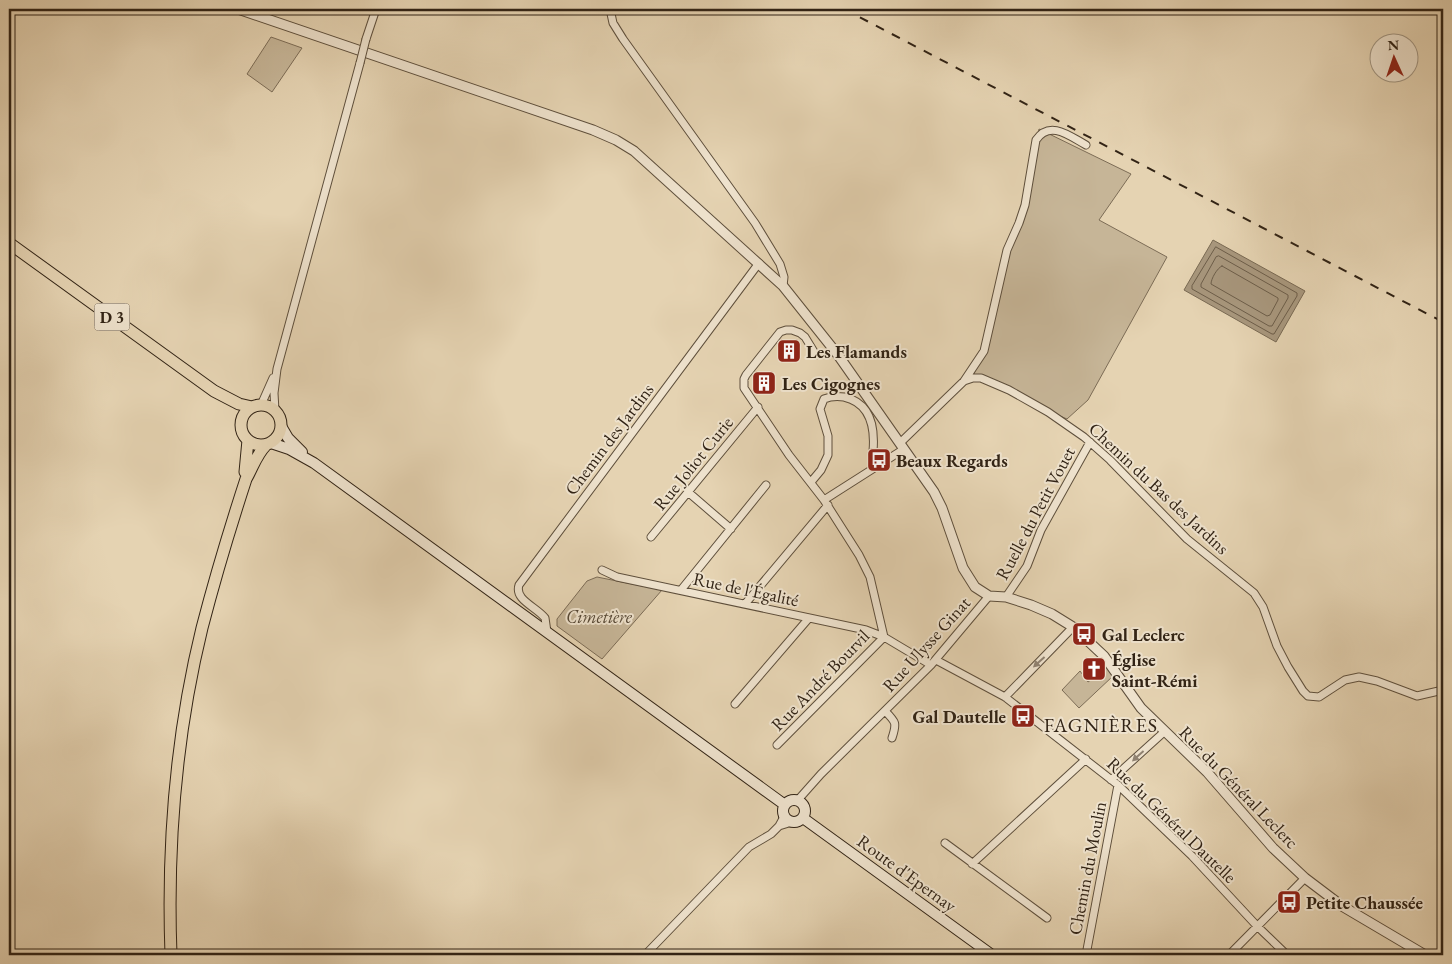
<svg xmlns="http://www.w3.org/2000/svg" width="1452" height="964" font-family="'EB Garamond',serif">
  <rect width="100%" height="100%" fill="#e5d3b2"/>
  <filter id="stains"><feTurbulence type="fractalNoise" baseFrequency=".004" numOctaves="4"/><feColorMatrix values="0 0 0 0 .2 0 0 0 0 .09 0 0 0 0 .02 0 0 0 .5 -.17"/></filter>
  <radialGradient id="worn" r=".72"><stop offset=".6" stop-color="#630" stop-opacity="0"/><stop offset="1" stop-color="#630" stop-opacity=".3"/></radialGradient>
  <!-- green -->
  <path fill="#c6b597" stroke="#7c6c56" d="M 271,37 L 302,48 L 272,92 L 247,74 Z
    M 1039,129 L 1131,174 L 1099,220 L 1167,257 L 1088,400 L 1067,419 L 973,378 L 1030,175 Z
    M 597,577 L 662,590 L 602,659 L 557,626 L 557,619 L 587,581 Z
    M 1108,667 L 1113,676 L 1079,708 L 1062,690 L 1080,671 L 1088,682 Z"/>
  <!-- water -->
  <path fill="#a8977d" stroke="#786953" d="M 1213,240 L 1305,291 L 1276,342 L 1184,290 Z"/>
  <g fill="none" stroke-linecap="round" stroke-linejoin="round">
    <!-- shore -->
    <path stroke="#6c5d49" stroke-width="1" d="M 1216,247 L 1297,293 L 1297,296 L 1274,334 L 1272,334 L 1192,289 L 1192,286 Z
      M 1219,256 L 1288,295 L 1288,298 L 1272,326 L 1269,326 L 1201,287 L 1201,284 L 1216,257 Z
      M 1222,266 L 1278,298 L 1278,300 L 1270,315 L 1267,316 L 1211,284 C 1211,279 1217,268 1222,266 Z"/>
    <defs>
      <path id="minor" d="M 610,9 L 613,23 L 623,39 L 755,223 L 780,264 L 784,277 L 783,286
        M 366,39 L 376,9
        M 816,355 L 805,337 L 800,333 L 792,330 L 786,330 L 780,332 L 746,375 L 744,379 L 744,388 L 789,455 L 824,500 L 859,555 L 870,577 L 884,637 L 931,665
        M 964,381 L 973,378 L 981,378 L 1009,390 L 1048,412 L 1084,437 L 1110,460 L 1187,539 L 1254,593 L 1263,607 L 1277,646 L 1288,667 L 1303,691 L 1308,696 L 1319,697 L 1345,680 L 1359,677 L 1377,681 L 1417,696 L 1443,690
        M 261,405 L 273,378
        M 275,411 L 274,393 L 277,369 L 360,63
        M 900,443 L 964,381 L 984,351 L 1007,250 L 1019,223 L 1025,205 L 1036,140 C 1050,119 1071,137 1086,145
        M 811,482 L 821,470 L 828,455 L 828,436 L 820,409 L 824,399 C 831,396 837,396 844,397 C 871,403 875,428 873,451
        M 688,492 L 731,529
        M 824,500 L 904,449
        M 651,537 L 758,407
        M 602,570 L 617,577 L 866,630 L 884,637 L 777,745
        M 681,590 L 766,485
        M 1006,597 L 1027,566 L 1041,530 L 1090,442
        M 745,604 L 828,505
        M 547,632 L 545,618 C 537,607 514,600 519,585 L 759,263
        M 936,660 L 1005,697 L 1118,785 L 1192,856 L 1257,926 L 1287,955
        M 1005,697 L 1073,627
        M 735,704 L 809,618
        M 885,711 C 896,722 897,723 892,738
        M 1111,780 L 1164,732
        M 797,801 L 821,774 L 931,665 L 989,596
        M 785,815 L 779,826 L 792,822
        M 945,843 L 1047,918
        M 972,864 L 1086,759
        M 645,955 L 749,847 L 771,834 L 779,826
        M 1086,955 L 1118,785
        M 1229,955 L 1305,878"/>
      <path id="tertiary" d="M 238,9 L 593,130 L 616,140 L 634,151 L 783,286 L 838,355 L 934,492 L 942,508 L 963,568 L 975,587 L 989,596 L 1006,597 L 1031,605 L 1052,614 L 1073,627 L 1104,656 L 1141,708 L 1207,772 L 1273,848 L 1305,878 L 1342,906 L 1425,955"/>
      <path id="secondary" d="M 281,426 L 288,438 L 302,452
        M 271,443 L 289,449 L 314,463 L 785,805
        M783 811a11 11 0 1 1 22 0a11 11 0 1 1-22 0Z
        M 803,818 L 992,955"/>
      <path id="primary" d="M 9,243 L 214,391 L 239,404 L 252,407
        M241 425a20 20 0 1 1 40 0a20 20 0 1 1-40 0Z
        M 245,472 L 248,440
        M 171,955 C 167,846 176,734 202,628 C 215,578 230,528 246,479 C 253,467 256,455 266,445"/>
    </defs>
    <!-- minor casing -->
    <use href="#minor" stroke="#5e4f3c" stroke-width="9"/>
    <!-- tertiary casing -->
    <use href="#tertiary" stroke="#5e4f3c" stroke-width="11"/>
    <!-- secondary casing -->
    <use href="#secondary" stroke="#312315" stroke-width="12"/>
    <!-- primary casing -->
    <use href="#primary" stroke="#312315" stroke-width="13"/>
    <!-- minor -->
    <use href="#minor" stroke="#eee2cd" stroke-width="7"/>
    <!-- tertiary -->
    <use href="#tertiary" stroke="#eee2cd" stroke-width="9"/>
    <!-- secondary -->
    <use href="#secondary" stroke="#eee2cd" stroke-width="10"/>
    <!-- primary -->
    <use href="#primary" stroke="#e5d3b2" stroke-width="11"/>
    <!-- rail -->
    <path stroke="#312315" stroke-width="2" stroke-dasharray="9 9" stroke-linecap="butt" d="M 844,9 L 1443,322"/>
    <defs>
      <path id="minor-bridge" d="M 360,63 L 366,39"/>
    </defs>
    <!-- minor-bridge casing -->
    <use href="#minor-bridge" stroke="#5e4f3c" stroke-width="9" stroke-linecap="butt"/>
    <!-- minor-bridge -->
    <use href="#minor-bridge" stroke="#eee2cd" stroke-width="7"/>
  </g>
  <!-- one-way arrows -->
  <defs><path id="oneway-solid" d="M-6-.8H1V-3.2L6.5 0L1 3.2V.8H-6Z" transform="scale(1.25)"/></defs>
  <g fill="#908271">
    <use href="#oneway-solid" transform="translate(1039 662) rotate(138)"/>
    <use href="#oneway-solid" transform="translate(1138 756) rotate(138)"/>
  </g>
  <!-- icons -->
  <defs>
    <symbol id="building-square" viewBox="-11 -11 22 22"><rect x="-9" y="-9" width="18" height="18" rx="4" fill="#8f2418" stroke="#eee2cd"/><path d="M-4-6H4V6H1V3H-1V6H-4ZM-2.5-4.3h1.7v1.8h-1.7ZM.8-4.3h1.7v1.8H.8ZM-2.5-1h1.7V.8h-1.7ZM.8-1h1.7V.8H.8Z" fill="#fff"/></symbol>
    <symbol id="bus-square" viewBox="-11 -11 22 22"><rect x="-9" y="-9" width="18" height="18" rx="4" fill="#8f2418" stroke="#eee2cd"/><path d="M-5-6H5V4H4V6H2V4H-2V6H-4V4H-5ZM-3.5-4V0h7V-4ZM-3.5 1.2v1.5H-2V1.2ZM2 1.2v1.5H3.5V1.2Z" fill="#fff"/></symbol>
    <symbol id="church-square" viewBox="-11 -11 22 22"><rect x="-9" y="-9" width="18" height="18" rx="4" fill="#8f2418" stroke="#eee2cd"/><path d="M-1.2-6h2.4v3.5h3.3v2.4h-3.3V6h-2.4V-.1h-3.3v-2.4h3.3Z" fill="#fff"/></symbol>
  </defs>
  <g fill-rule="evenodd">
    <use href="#building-square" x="775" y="337" width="28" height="28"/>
    <use href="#building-square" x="750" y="369" width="28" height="28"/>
    <use href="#bus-square" x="865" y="446" width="28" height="28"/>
    <use href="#bus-square" x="1070" y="620" width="28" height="28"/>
    <use href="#church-square" x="1080" y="655" width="28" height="28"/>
    <use href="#bus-square" x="1009" y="702" width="28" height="28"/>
    <use href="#bus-square" x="1275" y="888" width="28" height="28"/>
  </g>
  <g text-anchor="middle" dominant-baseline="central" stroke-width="4" stroke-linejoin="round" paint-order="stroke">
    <!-- shield labels -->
    <rect fill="#eee2cd" stroke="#6a5c4c" stroke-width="1" x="94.5" y="303.5" width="35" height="27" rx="4"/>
    <g font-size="16" font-weight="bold" fill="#312315">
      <text x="112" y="317">D 3</text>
    </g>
    <!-- poi labels -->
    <g font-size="18" font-weight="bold" fill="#312315" stroke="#eee2cd" text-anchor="start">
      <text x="806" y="351">Les Flamands</text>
      <text x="782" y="383">Les Cigognes</text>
      <text x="896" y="460">Beaux Regards</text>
      <text x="1102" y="634">Gal Leclerc</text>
      <text x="1112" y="659">Église<tspan x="1112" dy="21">Saint-Rémi</tspan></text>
      <text x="1006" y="716" text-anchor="end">Gal Dautelle</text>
      <text x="1306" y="902">Petite Chaussée</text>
    </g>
    <!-- street labels -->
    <g font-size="18" fill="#312315" stroke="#eee2cd">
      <text transform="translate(609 439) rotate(-53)">Chemin des Jardins</text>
      <text transform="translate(693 463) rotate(-51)">Rue Joliot Curie</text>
      <text transform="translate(1159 488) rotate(43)">Chemin du Bas des Jardins</text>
      <text transform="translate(1035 513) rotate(-62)">Ruelle du Petit Vouet</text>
      <text transform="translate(746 589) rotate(12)">Rue de l'Égalité</text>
      <text transform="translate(926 644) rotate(-48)">Rue Ulysse Ginat</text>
      <text transform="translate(820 680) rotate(-46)">Rue André Bourvil</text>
      <text transform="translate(1239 787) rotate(46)">Rue du Général Leclerc</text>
      <text transform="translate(1172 820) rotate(44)">Rue du Général Dautelle</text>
      <text transform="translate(1087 868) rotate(-79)">Chemin du Moulin</text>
      <text transform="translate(907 873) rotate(36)">Route d'Epernay</text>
    </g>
    <!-- park labels -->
    <g font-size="18" font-style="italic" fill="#564836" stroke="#eee2cd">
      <text x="599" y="616">Cimetière</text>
    </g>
    <!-- quarter labels -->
    <g font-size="20" letter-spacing="1" fill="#312315" stroke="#eee2cd">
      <text x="1101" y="725">FAGNIÈRES</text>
    </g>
  </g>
  <!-- margin -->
  <rect width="1452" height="964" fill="none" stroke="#e5d3b2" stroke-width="30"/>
  <rect x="10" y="10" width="1432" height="944" fill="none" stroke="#312315" stroke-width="2.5"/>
  <rect x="15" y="15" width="1422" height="934" fill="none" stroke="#312315"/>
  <!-- north arrow -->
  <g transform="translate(1394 58) rotate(357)"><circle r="24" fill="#eee2cd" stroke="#a29683"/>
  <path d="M0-4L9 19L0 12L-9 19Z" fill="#8f2418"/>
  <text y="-8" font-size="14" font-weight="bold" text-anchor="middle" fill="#312315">N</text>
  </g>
  <rect width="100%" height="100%" filter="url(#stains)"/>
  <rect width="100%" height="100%" fill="url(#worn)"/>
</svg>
